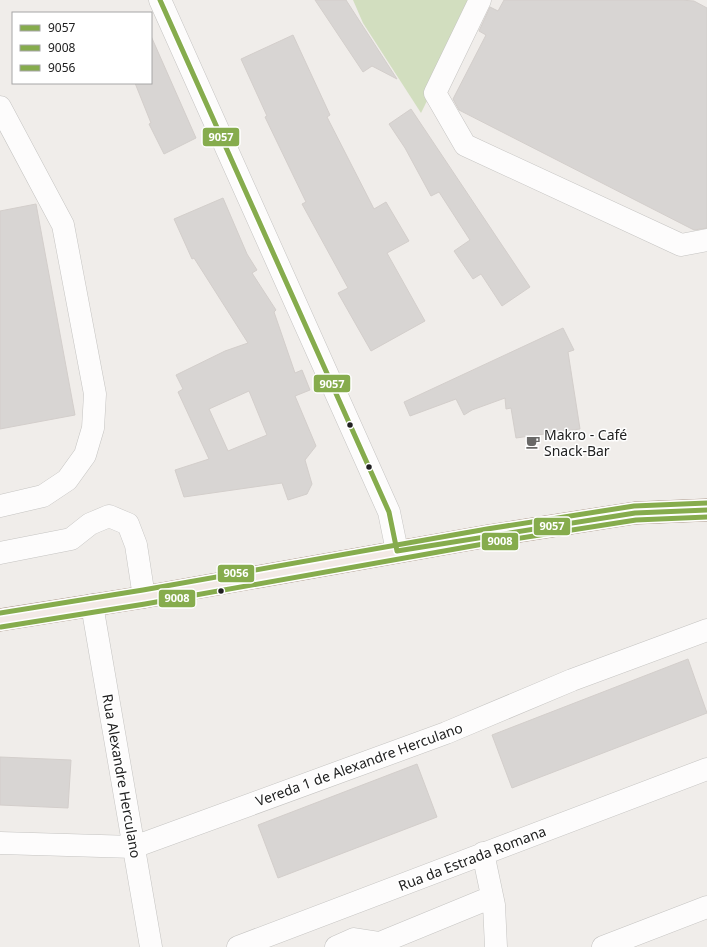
<svg xmlns="http://www.w3.org/2000/svg" width="707" height="947" font-family="'Noto Sans',sans-serif">
  <rect width="100%" height="100%" fill="#f0edea"/>
  <!-- forest -->
  <path fill="#d2debf" d="M 353,0 L 477,0 L 421,113 L 363,23 Z"/>
  <!-- building -->
  <path fill="#d8d5d3" stroke="#d3cecb" fill-rule="evenodd" d="M 315,0 L 346,0 L 397,79 L 372,66 L 363,72 Z
    M 504,0 L 680,0 L 694,1 L 707,8 L 707,228 L 694,230 L 459,110 L 453,99 L 486,35 L 479,31 L 490,7 L 498,11 Z
    M 293,35 L 330,115 L 327,117 L 374,209 L 386,202 L 409,241 L 387,253 L 425,321 L 371,351 L 338,293 L 348,288 L 302,204 L 306,202 L 265,117 L 267,116 L 241,59 Z
    M 151,36 L 196,138 L 164,154 L 149,124 L 151,123 L 135,83 L 151,83 Z
    M 411,109 L 530,287 L 502,306 L 481,274 L 473,279 L 454,251 L 470,240 L 439,192 L 431,196 L 405,148 L 389,124 Z
    M 223,198 L 247,254 L 257,270 L 252,273 L 276,310 L 274,312 L 295,373 L 302,370 L 310,390 L 295,396 L 316,446 L 305,460 L 312,484 L 307,494 L 288,500 L 282,483 L 184,497 L 175,470 L 209,459 L 178,392 L 183,389 L 176,375 L 225,351 L 248,343 L 194,258 L 192,259 L 174,219 ZM 249,391 L 267,435 L 228,451 L 209,409 Z
    M 36,204 L 75,415 L 0,429 L 0,211 Z
    M 563,328 L 574,350 L 568,352 L 580,429 L 516,438 L 511,408 L 506,409 L 505,398 L 472,410 L 464,415 L 456,399 L 410,416 L 404,402 Z
    M 688,659 L 707,713 L 512,788 L 492,735 Z
    M 0,757 L 71,760 L 68,808 L 0,805 Z
    M 417,764 L 437,817 L 278,878 L 258,825 Z"/>
  <g fill="none" stroke-linecap="round" stroke-linejoin="round">
    <defs>
      <path id="minor" d="M 160,0 L 389,512 L 397,551
        M 480,0 L 435,93 L 465,145 L 681,245 L 707,240
        M 0,107 L 63,225 L 95,394 L 93,428 L 85,455 L 67,480 L 43,496 L 0,506
        M 0,553 L 71,539 L 90,524 L 109,516 L 128,524 L 136,545 L 144,597
        M 92,605 L 151,947
        M 0,843 L 134,847 L 446,733 L 572,680 L 707,630
        M 483,853 L 494,905 L 496,947
        M 380,943 L 492,897
        M 238,947 L 707,769
        M 336,947 L 354,939 L 380,943
        M 603,947 L 707,907"/>
      <path id="major" d="M 0,620 L 144,597 L 488,536 L 635,513 L 707,510"/>
    </defs>
    <!-- minor casing -->
    <use href="#minor" stroke="#c5c4c2" stroke-width="23"/>
    <!-- major casing -->
    <use href="#major" stroke="#a79385" stroke-width="23"/>
    <!-- minor -->
    <use href="#minor" stroke="#fdfcfc" stroke-width="22"/>
    <!-- major -->
    <use href="#major" stroke="#f3eae6" stroke-width="22"/>
    <defs>
      <path id="bus-1" d="M 160,0 L 389,512 L 397,551
        M 397,551 L 635,513 L 707,510"/>
      <path id="bus-2" d="M 1,627 L 145,604 L 489,543 L 636,520 L 707,517"/>
      <path id="bus-3" d="M 0,613 L 143,590 L 487,529 L 634,506 L 707,503"/>
    </defs>
    <!-- bus-1 casing -->
    <use href="#bus-1" stroke="#fff" stroke-width="8"/>
    <!-- bus-2 casing -->
    <use href="#bus-2" stroke="#fff" stroke-width="8"/>
    <!-- bus-3 casing -->
    <use href="#bus-3" stroke="#fff" stroke-width="8"/>
    <!-- bus-1 -->
    <use href="#bus-1" stroke="#86ac4d" stroke-width="5"/>
    <!-- bus-2 -->
    <use href="#bus-2" stroke="#86ac4d" stroke-width="5"/>
    <!-- bus-3 -->
    <use href="#bus-3" stroke="#86ac4d" stroke-width="5"/>
  </g>
  <!-- icons -->
  <defs>
    <symbol id="cafe-bare" viewBox="-9 -9 18 18"><path d="M-5.5-4.5H6V0H3Q3 3.5 0 3.5H-2.5Q-5.5 3.5-5.5 0ZM3-3.2v2h1.7v-2ZM-6 4.5H4V6H-6Z" fill="#696867" stroke="#fff" stroke-width="2.5" paint-order="stroke"/></symbol>
  </defs>
  <g fill-rule="evenodd">
    <use href="#cafe-bare" x="523" y="432" width="20" height="20"/>
  </g>
  <!-- markers -->
  <g fill="#212121" stroke="#fff" stroke-width="1.5">
    <circle cx="350" cy="425" r="3.5"/>
    <circle cx="369" cy="467" r="3.5"/>
    <circle cx="221" cy="591" r="3.5"/>
  </g>
  <g text-anchor="middle" dominant-baseline="central" stroke-width="3" stroke-linejoin="round" paint-order="stroke">
    <!-- poi labels -->
    <g font-size="14" fill="#212121" stroke="#fff" text-anchor="start">
      <text x="544" y="434">Makro - Café<tspan x="544" dy="16">Snack-Bar</tspan></text>
    </g>
    <!-- street labels -->
    <g font-size="14" fill="#212121" stroke="#fff">
      <text transform="translate(359 764) rotate(-20)">Vereda 1 de Alexandre Herculano</text>
      <text transform="translate(122 776) rotate(80)">Rua Alexandre Herculano</text>
      <text transform="translate(472 858) rotate(-21)">Rua da Estrada Romana</text>
    </g>
  </g>
  <g stroke="#fff" stroke-width="1.5">
    <rect x="202" y="127" width="38" height="20" rx="4" fill="#86ac4d"/>
    <rect x="313" y="374" width="38" height="19" rx="4" fill="#86ac4d"/>
    <rect x="533" y="517" width="38" height="19" rx="4" fill="#86ac4d"/>
    <rect x="481" y="532" width="38" height="19" rx="4" fill="#86ac4d"/>
    <rect x="217" y="564" width="38" height="19" rx="4" fill="#86ac4d"/>
    <rect x="158" y="589" width="38" height="19" rx="4" fill="#86ac4d"/>
  </g>
  <g font-size="11" text-anchor="middle" font-weight="bold" fill="#fff">
    <text x="221" y="141">9057</text>
    <text x="332" y="388">9057</text>
    <text x="552" y="530">9057</text>
    <text x="500" y="545">9008</text>
    <text x="236" y="577">9056</text>
    <text x="177" y="602">9008</text>
  </g>
  <!-- legend -->
  <rect x="12" y="12" width="140" height="72" fill="#ffffff" stroke="#a6a6a6"/>
  <rect x="20" y="25" width="20" height="6" fill="#86ac4d" stroke="#a6a6a6"/>
  <text x="48" y="32" font-size="12" fill="#212121">9057</text>
  <rect x="20" y="45" width="20" height="6" fill="#86ac4d" stroke="#a6a6a6"/>
  <text x="48" y="52" font-size="12" fill="#212121">9008</text>
  <rect x="20" y="65" width="20" height="6" fill="#86ac4d" stroke="#a6a6a6"/>
  <text x="48" y="72" font-size="12" fill="#212121">9056</text>
</svg>
